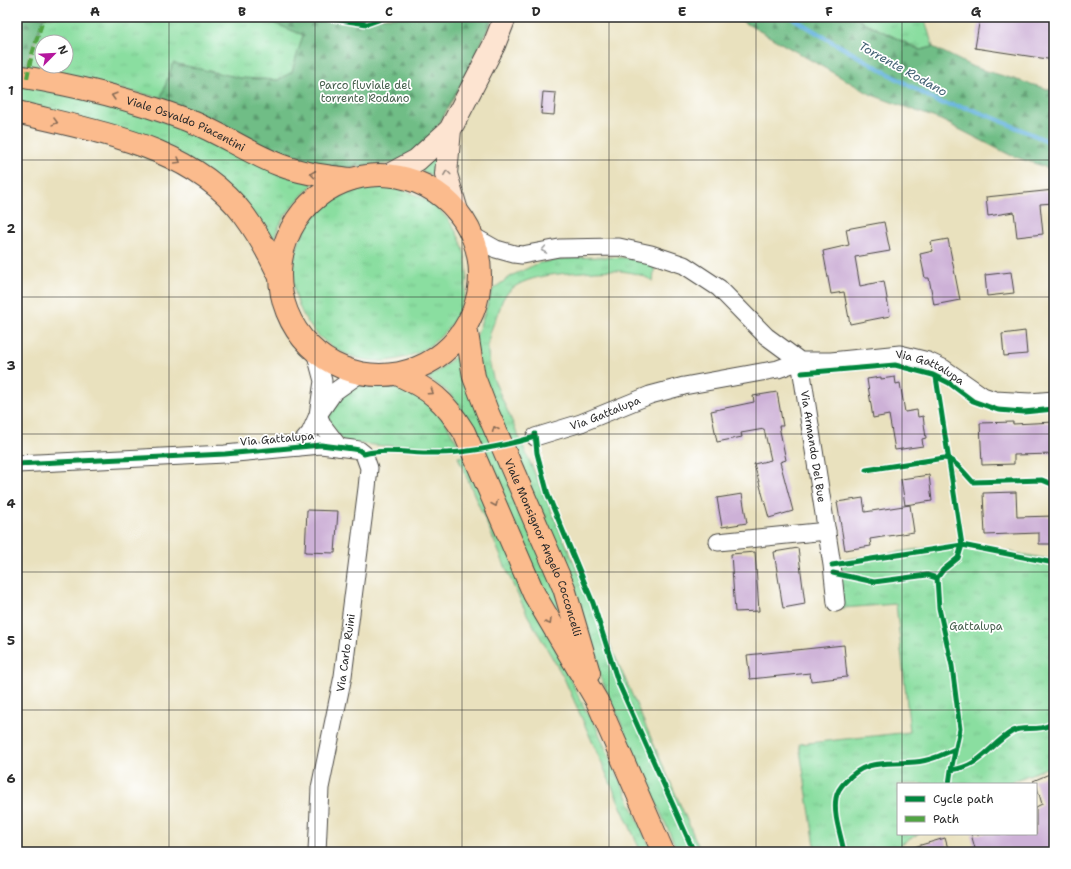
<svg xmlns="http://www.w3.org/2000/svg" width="1071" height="869" font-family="'Shantell Sans',sans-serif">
  <defs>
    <pattern id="grass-tufts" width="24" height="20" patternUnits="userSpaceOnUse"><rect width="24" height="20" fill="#8adea0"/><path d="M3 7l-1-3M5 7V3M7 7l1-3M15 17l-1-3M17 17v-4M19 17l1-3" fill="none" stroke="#77bf8a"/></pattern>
    <pattern id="forest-firs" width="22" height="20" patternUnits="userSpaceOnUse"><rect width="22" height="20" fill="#6fbd86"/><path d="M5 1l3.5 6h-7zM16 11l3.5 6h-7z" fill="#5b9a6e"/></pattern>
  </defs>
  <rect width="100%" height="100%" fill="#fff"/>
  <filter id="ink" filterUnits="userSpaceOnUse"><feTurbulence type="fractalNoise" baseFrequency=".025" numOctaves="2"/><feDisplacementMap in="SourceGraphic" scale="8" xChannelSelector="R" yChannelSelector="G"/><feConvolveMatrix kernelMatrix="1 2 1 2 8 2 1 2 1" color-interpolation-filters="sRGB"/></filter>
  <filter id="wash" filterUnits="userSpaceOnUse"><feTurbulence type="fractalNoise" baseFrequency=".012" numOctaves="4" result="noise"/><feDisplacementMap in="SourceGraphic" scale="16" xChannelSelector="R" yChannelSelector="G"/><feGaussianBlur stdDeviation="0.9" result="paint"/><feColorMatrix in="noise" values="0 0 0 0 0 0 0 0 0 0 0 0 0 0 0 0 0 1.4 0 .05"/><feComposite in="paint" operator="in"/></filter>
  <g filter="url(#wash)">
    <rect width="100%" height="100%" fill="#e9e1be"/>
    <!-- grass -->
    <path fill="url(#grass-tufts)" stroke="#5a8466" fill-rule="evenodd" d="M 44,17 L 259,17 L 303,35 L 292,72 L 278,80 L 240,78 L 173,63 L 161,98 L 24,68 L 32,54 ZM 42,42 L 66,42 L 66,66 L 42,66 Z
      M 853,17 L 924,17 L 933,47 L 921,50 Z
      M 17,83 L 124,105 L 313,184 C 295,203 282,215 273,240 L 240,197 L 17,104 Z
      M 438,153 L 438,178 L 418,169 Z
      M293 274a87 87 0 1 1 174 0a87 87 0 1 1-174 0Z
      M 600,257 L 632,258 L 655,263 L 653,281 C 631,268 606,270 582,272 C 558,274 516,275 503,299 C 501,303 500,309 498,313 C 485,342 486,349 493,378 L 701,852 L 678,852 L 596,667 L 477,363 L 475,340 L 493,289 L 513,275 L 539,263 L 568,258 Z
      M 459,354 L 555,585 L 569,631 L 547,599 L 461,408 L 447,391 L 428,378 L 441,369 Z
      M 357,384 L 375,387 L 402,387 L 410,390 L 442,416 L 459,446 L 453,448 L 385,446 L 343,442 C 339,435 331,426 329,418 C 325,402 347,391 357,384 Z
      M 469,456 L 525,588 L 588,715 L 593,720 L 652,852 L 641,852 L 564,678 L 528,616 L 514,587 L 458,457 Z
      M 960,543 L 1054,560 L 1054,765 L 1006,784 L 898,784 L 898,834 L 919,834 L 901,844 L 903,852 L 816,852 L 799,744 L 910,732 L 896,604 L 842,608 L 835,561 Z"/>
    <!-- forest -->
    <path fill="url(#forest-firs)" stroke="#4d7458" d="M 17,17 L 44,17 L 24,68 L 17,67 Z
      M 259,17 L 494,17 L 460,86 L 435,132 L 416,152 L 393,163 L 346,168 L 318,167 L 275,156 L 238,133 L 161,98 L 173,63 L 240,78 L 278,80 L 292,72 L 303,35 Z
      M 735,17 L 853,17 L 920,50 L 933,47 L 973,67 L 1054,91 L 1054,170 L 1010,155 L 941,120 L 872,95 Z"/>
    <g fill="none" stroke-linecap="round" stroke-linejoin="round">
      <!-- stream -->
      <path stroke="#65b3df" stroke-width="4.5" d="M 791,17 L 829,40 L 940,103 L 968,108 L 994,118 L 1043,139 L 1054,146"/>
    </g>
    <g id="blocks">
      <!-- building -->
      <path fill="#cdb1d7" d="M 980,17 L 1054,17 L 1054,60 L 975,48 Z
        M 543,92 L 556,93 L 554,115 L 541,114 Z
        M 1054,190 L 1054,203 L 1040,204 L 1043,234 L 1017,237 L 1014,212 L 988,216 L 986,197 Z
        M 884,222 L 890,251 L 855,257 L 860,286 L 884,281 L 890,316 L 850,324 L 844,292 L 831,294 L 823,251 L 849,245 L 846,229 Z
        M 948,239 L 960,300 L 934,305 L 929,278 L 925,278 L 920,254 L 933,251 L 931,242 Z
        M 1011,272 L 1014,293 L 987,296 L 985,275 Z
        M 1025,331 L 1027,354 L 1004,356 L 1002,334 Z
        M 881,377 L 881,379 L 895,377 L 896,384 L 900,383 L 905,412 L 917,410 L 918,417 L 923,416 L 926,438 L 922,439 L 923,446 L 895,450 L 889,415 L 873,418 L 867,379 Z
        M 777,392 L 783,426 L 779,426 L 786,460 L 780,462 L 793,511 L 769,518 L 754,464 L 771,460 L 764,429 L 741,433 L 742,437 L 717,442 L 711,411 L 754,402 L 753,396 Z
        M 1013,422 L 1013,424 L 1054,422 L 1054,454 L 1014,455 L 1014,464 L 982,465 L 980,423 Z
        M 929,475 L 932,501 L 905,505 L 901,479 Z
        M 1016,492 L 1017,517 L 1054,516 L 1054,544 L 1039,544 L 1039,533 L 985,535 L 983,493 Z
        M 742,494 L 747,523 L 722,527 L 717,498 Z
        M 863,498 L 865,512 L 910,505 L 914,532 L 870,539 L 871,546 L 845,550 L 837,502 Z
        M 307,510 L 338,511 L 335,553 L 305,552 Z
        M 798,548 L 805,604 L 783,608 L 774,552 Z
        M 755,552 L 759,611 L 735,612 L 731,554 Z
        M 844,645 L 847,677 L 811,681 L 810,673 L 750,679 L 747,655 Z
        M 1054,772 L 1054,852 L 976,852 L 971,834 L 1036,834 L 1036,807 L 1042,804 L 1036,784 L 1033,781 Z
        M 945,838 L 949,852 L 908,852 L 907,849 Z"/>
    </g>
  </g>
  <g filter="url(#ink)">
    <use href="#blocks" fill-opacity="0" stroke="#484641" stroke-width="1"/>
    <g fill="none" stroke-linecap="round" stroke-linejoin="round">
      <defs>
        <g id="street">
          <path id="s1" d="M 471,235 L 496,249 L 514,254 L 522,255 L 559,248 L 619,247 L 651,254 L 684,265 L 719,288 L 766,336 L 800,361 L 831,361 L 900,354 L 928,361 L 943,368 L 983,396 L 995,400 L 1030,402 L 1054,400"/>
          <path d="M 315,351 L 323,381 L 318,415 L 323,426 L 339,447"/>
          <path id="s2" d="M 535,437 L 581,423 L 650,395 L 684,386 L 778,369 L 800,361 L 832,565 L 836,603"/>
          <path d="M 298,447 L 310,433 L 318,415 L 334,392 L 361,373"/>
          <path d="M 17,464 L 225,454 L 321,445 L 353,449 L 359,450 L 364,454 L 369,468 L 367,488 L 343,676 L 320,788 L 317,852"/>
          <path d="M 718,542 L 827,531"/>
        </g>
        <path id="secondary" d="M 450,130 L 446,174 L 457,211
          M 389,175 L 417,160 L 450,130 L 494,45 L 505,17"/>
        <g id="primary">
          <path id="s3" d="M 17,76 C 75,85 132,99 187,120 C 220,132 248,153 280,165 C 303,174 327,176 351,179"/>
          <path d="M 17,112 C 96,132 191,145 244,215 C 258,234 269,254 279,275"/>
          <circle cx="380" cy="275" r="100"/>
          <path id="s4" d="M 466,327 L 474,377 L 487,411 L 564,588 L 589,673"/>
          <path d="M 397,374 C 431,390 444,400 464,432 L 534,594 L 597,701 L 663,852"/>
        </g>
      </defs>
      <!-- street casing -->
      <use href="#street" stroke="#484641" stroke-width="19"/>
      <!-- secondary casing -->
      <use href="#secondary" stroke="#484641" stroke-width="24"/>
      <!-- primary casing -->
      <use href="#primary" stroke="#484641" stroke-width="24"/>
      <!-- street -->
      <use href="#street" stroke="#fff" stroke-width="17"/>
      <!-- secondary -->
      <use href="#secondary" stroke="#fde4d1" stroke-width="22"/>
      <!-- primary -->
      <use href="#primary" stroke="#fbbb8d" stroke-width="22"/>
      <!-- quiet -->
      <path stroke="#51a443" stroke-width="4" stroke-dasharray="8 4" stroke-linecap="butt" d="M 27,78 L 32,54 L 44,17"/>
      <defs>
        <path id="cycleway" d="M 320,17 L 367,24 L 387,17
          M 802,373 L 895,365 L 933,375 L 949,383 L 973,401 L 998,410 L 1024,412 L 1054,409
          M 535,434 L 537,453 L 548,495 L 593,603 L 618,682 L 694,852
          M 17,464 L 225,454 L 321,445 L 353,449 L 359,450 L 364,454 C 387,448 414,454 438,453 C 471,453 503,446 535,437
          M 866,470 L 944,458 C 955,459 965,474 973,482 L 1042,480 L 1054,485
          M 832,565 L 962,545 L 1054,563
          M 833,573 L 874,582 L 927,575 L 937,578 L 943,570 L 958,558 L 962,545 L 936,377
          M 937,578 L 939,608 L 952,666 L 960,729 L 951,770
          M 949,784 L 951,770 C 982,766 989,745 1013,731 C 1025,725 1037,733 1054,723
          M 844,852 C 841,835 833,815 836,798 C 837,792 841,786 845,782 C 866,758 886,765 915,762 C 929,761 942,755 955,749"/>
      </defs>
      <!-- cycleway casing -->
      <use href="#cycleway" stroke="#fff" stroke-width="8"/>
      <!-- cycleway -->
      <use href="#cycleway" stroke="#00873e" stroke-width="5"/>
    </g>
    <!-- one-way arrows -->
    <defs><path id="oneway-chevron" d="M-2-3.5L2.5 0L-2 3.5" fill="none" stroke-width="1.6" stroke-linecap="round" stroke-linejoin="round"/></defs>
    <g stroke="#896c57">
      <use href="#oneway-chevron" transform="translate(114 96) rotate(-164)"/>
      <use href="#oneway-chevron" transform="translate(55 122) rotate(15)"/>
      <use href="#oneway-chevron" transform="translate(178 161) rotate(31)"/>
      <use href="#oneway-chevron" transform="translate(313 174) rotate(-172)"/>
      <use href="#oneway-chevron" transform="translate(431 392) rotate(34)"/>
      <use href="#oneway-chevron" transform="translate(495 429) rotate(-113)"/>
      <use href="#oneway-chevron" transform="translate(495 504) rotate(67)"/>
      <use href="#oneway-chevron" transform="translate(549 622) rotate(59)"/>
    </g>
    <use stroke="#94887e" href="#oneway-chevron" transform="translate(447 173) rotate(-97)"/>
    <use stroke="#a0a0a0" href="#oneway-chevron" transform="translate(544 250) rotate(170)"/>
  </g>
  <!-- grid -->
  <path fill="none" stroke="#2b2b2b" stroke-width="1" stroke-opacity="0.55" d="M 169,17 L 169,852M 315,17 L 315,852M 462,17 L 462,852M 609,17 L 609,852M 756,17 L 756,852M 902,17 L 902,784M 17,160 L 1054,160M 17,297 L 1054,297M 17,434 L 1054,434M 17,572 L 1054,572M 17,710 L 1054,710M 902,834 L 902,852"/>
  <g text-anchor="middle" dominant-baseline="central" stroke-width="3.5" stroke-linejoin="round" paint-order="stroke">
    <!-- park labels -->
    <g font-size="11" fill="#48614e" stroke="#fff">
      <text x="365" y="85">Parco fluviale del<tspan x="365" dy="13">torrente Rodano</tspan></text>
      <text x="976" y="626">Gattalupa</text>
    </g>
    <!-- street labels -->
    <g font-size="11" fill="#2b2b2b" stroke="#fff">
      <text stroke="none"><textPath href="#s3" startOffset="176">Viale Osvaldo Piacentini</textPath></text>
      <text stroke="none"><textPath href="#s1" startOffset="505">Via Gattalupa</textPath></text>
      <text stroke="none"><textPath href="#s2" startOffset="74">Via Gattalupa</textPath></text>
      <text transform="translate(277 439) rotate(-5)">Via Gattalupa</text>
      <text stroke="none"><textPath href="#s2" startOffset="363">Via Armando Del Bue</textPath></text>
      <text stroke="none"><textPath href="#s4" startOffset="235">Viale Monsignor Angelo Cocconcelli</textPath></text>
      <text transform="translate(346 653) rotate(-82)">Via Carlo Ruini</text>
    </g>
    <!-- water labels -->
    <g font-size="12" font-style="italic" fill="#426173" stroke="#fff">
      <text transform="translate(903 69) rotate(29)">Torrente Rodano</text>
    </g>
  </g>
  <!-- margin -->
  <rect width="1071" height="869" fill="none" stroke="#fff" stroke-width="44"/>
  <!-- legend -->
  <rect x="897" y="783" width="140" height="52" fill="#ffffff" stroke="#aaaaaa"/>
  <rect x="905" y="796" width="20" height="6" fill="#00873e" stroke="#aaaaaa"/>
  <text x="933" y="803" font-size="12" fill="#2b2b2b">Cycle path</text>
  <rect x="905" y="816" width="20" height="6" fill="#51a443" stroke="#aaaaaa"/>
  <text x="933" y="823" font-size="12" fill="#2b2b2b">Path</text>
  <!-- north arrow -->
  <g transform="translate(54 54) rotate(66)"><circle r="19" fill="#ffffff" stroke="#aaaaaa"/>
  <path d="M0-3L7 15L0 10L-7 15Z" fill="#b5179e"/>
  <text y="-6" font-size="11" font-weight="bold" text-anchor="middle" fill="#2b2b2b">N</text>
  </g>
  <rect x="22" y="22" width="1027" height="825" fill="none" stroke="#2b2b2b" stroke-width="1.5"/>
  <g font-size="13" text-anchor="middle" font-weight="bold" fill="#2b2b2b">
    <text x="95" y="16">A</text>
    <text x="242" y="16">B</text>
    <text x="389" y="16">C</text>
    <text x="536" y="16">D</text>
    <text x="682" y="16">E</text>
    <text x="829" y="16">F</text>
    <text x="976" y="16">G</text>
    <text x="11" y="95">1</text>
    <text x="11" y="233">2</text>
    <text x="11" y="370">3</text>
    <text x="11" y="508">4</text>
    <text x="11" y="645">5</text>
    <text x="11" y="783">6</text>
  </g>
</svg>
